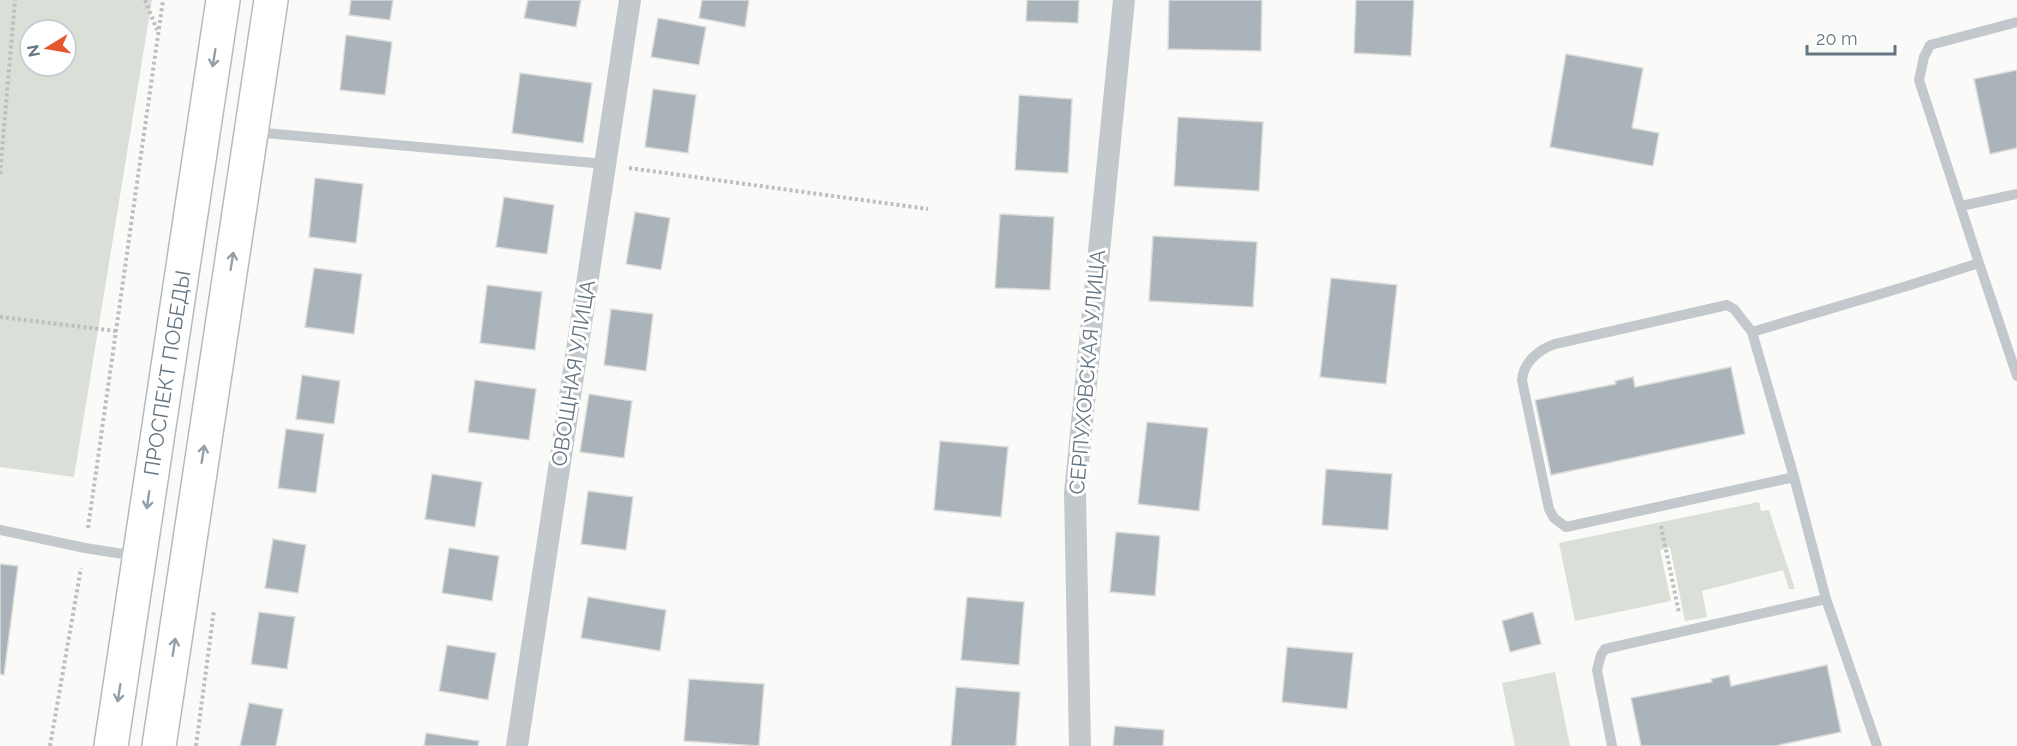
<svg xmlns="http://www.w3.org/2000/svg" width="2017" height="746" font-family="Raleway,sans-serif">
  <rect width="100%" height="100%" fill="#fafaf8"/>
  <!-- green -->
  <path fill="#dadfd7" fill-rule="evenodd" d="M 0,0 L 152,0 L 74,477 L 0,467 ZM 30,30 L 66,30 L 66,66 L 30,66 Z
    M 1759,502 L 1761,511 L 1769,510 L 1795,589 L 1789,589 L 1783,570 L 1702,591 L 1707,617 L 1685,621 L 1670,547 L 1660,550 L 1671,601 L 1575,621 L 1559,543 Z
    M 1555,672 L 1570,746 L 1515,746 L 1502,683 Z"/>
  <!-- building -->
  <path fill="#aab3b9" stroke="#dcdcda" stroke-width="1.5" d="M 351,0 L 393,0 L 390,20 L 349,15 Z
    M 528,0 L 581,0 L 576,27 L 524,18 Z
    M 702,0 L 749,0 L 745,27 L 699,18 Z
    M 1027,0 L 1079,0 L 1078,23 L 1026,21 Z
    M 1169,0 L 1262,0 L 1261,51 L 1168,49 Z
    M 1356,0 L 1414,0 L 1411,56 L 1354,53 Z
    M 658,18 L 706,27 L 699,65 L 651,57 Z
    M 346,35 L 392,42 L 385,95 L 340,90 Z
    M 1566,54 L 1643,68 L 1632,128 L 1659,133 L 1653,166 L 1550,147 Z
    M 2017,70 L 2017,148 L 1990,154 L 1974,79 Z
    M 520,73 L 592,83 L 583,143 L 512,133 Z
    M 653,89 L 696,95 L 688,153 L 645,147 Z
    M 1019,95 L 1072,99 L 1068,173 L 1015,170 Z
    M 1178,117 L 1263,122 L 1259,191 L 1174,186 Z
    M 315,178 L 363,184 L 356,243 L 309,237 Z
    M 504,197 L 554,205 L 547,254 L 496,247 Z
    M 635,212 L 670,218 L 661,270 L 626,264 Z
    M 1000,214 L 1054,217 L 1050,290 L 995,288 Z
    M 1153,236 L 1257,242 L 1253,307 L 1149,301 Z
    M 314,268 L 362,274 L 354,334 L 305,327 Z
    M 1331,278 L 1397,285 L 1386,384 L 1320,377 Z
    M 487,285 L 542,292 L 535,350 L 480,343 Z
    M 611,309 L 653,314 L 646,371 L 604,365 Z
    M 1731,367 L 1745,434 L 1551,475 L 1535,400 L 1616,384 L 1615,381 L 1633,377 L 1635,387 Z
    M 302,375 L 340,381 L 334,424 L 296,419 Z
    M 475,380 L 536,389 L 529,440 L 468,432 Z
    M 589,394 L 632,401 L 624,458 L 580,452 Z
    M 1147,422 L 1208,428 L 1199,511 L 1138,504 Z
    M 286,429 L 324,434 L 316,493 L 278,488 Z
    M 940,441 L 1008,447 L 1001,517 L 934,510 Z
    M 1326,469 L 1392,474 L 1388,530 L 1322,525 Z
    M 432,474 L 482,482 L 475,527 L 425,519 Z
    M 588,491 L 633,497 L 626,550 L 581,544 Z
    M 1116,532 L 1160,536 L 1155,596 L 1110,592 Z
    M 273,539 L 306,545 L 298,593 L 265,588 Z
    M 449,548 L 499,556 L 492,601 L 442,593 Z
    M 0,564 L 18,566 L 4,675 L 0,674 Z
    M 588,597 L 666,610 L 660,651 L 581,638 Z
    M 967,597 L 1024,602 L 1019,665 L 961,660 Z
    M 259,612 L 295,617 L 287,669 L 251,664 Z
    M 1533,612 L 1541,644 L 1510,652 L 1502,621 Z
    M 447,645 L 496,653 L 488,700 L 439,691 Z
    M 1287,647 L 1353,653 L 1347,709 L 1282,702 Z
    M 1827,665 L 1841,732 L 1775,746 L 1641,746 L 1631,698 L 1712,682 L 1711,679 L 1729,675 L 1731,686 Z
    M 689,679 L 764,684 L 759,746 L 684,741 Z
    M 956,687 L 1020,692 L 1016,746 L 951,746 Z
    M 249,703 L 283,709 L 276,746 L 240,746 Z
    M 1115,726 L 1164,730 L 1163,746 L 1113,746 Z
    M 426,733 L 479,741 L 478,746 L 424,746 Z"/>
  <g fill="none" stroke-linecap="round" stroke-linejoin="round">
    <defs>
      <path id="primary" d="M 111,746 L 223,0
        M 159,746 L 271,0"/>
    </defs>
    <!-- primary casing -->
    <use href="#primary" stroke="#b5babe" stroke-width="36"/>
    <!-- path -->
    <path stroke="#bbbfc2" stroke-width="4" stroke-dasharray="3 3" stroke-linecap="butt" d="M 145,0 L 157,30
      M 629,168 L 928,209
      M 0,174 L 15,0
      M 0,317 L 116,331
      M 1661,526 L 1679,613
      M 88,528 L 163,0
      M 50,746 L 81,568
      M 196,746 L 214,610"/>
    <!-- lane -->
    <path stroke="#c3c8cc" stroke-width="10" d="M 254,132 L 605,164
      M 1961,206 L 2017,194
      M 1979,263 L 1919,80 L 1924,57 L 1930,45 L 2017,22
      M 1752,332 L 1907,286 L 1979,263 L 2017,376
      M 1794,477 L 1566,527 L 1554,518 L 1549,509 L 1522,380 C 1523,362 1540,349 1555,344 L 1727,305 L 1734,309 L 1752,332 L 1794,477 L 1826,599 L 1877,746
      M 0,530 L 85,548 L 136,556
      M 1612,746 L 1597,670 L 1601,655 L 1605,649 L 1826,599"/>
    <!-- street -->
    <path stroke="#c3c8cc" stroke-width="22" d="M 517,746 L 630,0
      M 1080,746 L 1075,493 L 1124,0"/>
    <!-- primary -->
    <use href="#primary" stroke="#fff" stroke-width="33"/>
  </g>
  <!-- one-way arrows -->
  <defs><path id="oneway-shaft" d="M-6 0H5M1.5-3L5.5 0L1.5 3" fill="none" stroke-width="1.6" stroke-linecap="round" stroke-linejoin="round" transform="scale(1.5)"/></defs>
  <g stroke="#939fa8">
    <use href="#oneway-shaft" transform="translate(214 58) rotate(99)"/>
    <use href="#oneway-shaft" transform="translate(232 261) rotate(-81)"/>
    <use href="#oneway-shaft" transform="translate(203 454) rotate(-81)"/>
    <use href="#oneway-shaft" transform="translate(148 500) rotate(98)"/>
    <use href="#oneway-shaft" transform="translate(174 647) rotate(-81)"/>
    <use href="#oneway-shaft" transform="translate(119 693) rotate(99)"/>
  </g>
  <g text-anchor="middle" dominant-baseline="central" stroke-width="6" stroke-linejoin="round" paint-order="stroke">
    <!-- street labels -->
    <g font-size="21" fill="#657683" stroke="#fff">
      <text transform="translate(1087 372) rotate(-85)">СЕРПУХОВСКАЯ УЛИЦА</text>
      <text transform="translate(167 373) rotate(-81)">ПРОСПЕКТ ПОБЕДЫ</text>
      <text transform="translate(573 373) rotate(-81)">ОВОЩНАЯ УЛИЦА</text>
    </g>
  </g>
  <!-- north arrow -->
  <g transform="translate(48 48) rotate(259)"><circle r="28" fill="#ffffff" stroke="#c1c8cd" stroke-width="1.5"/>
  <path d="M0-4.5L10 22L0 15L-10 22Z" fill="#e4572e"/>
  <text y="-9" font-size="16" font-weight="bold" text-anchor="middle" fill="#657683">N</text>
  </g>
  <!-- scale -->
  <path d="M1807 45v9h88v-9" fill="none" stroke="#657683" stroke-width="3"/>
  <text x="1816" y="45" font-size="18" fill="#657683" stroke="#ffffff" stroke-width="4.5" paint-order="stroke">20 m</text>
</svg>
